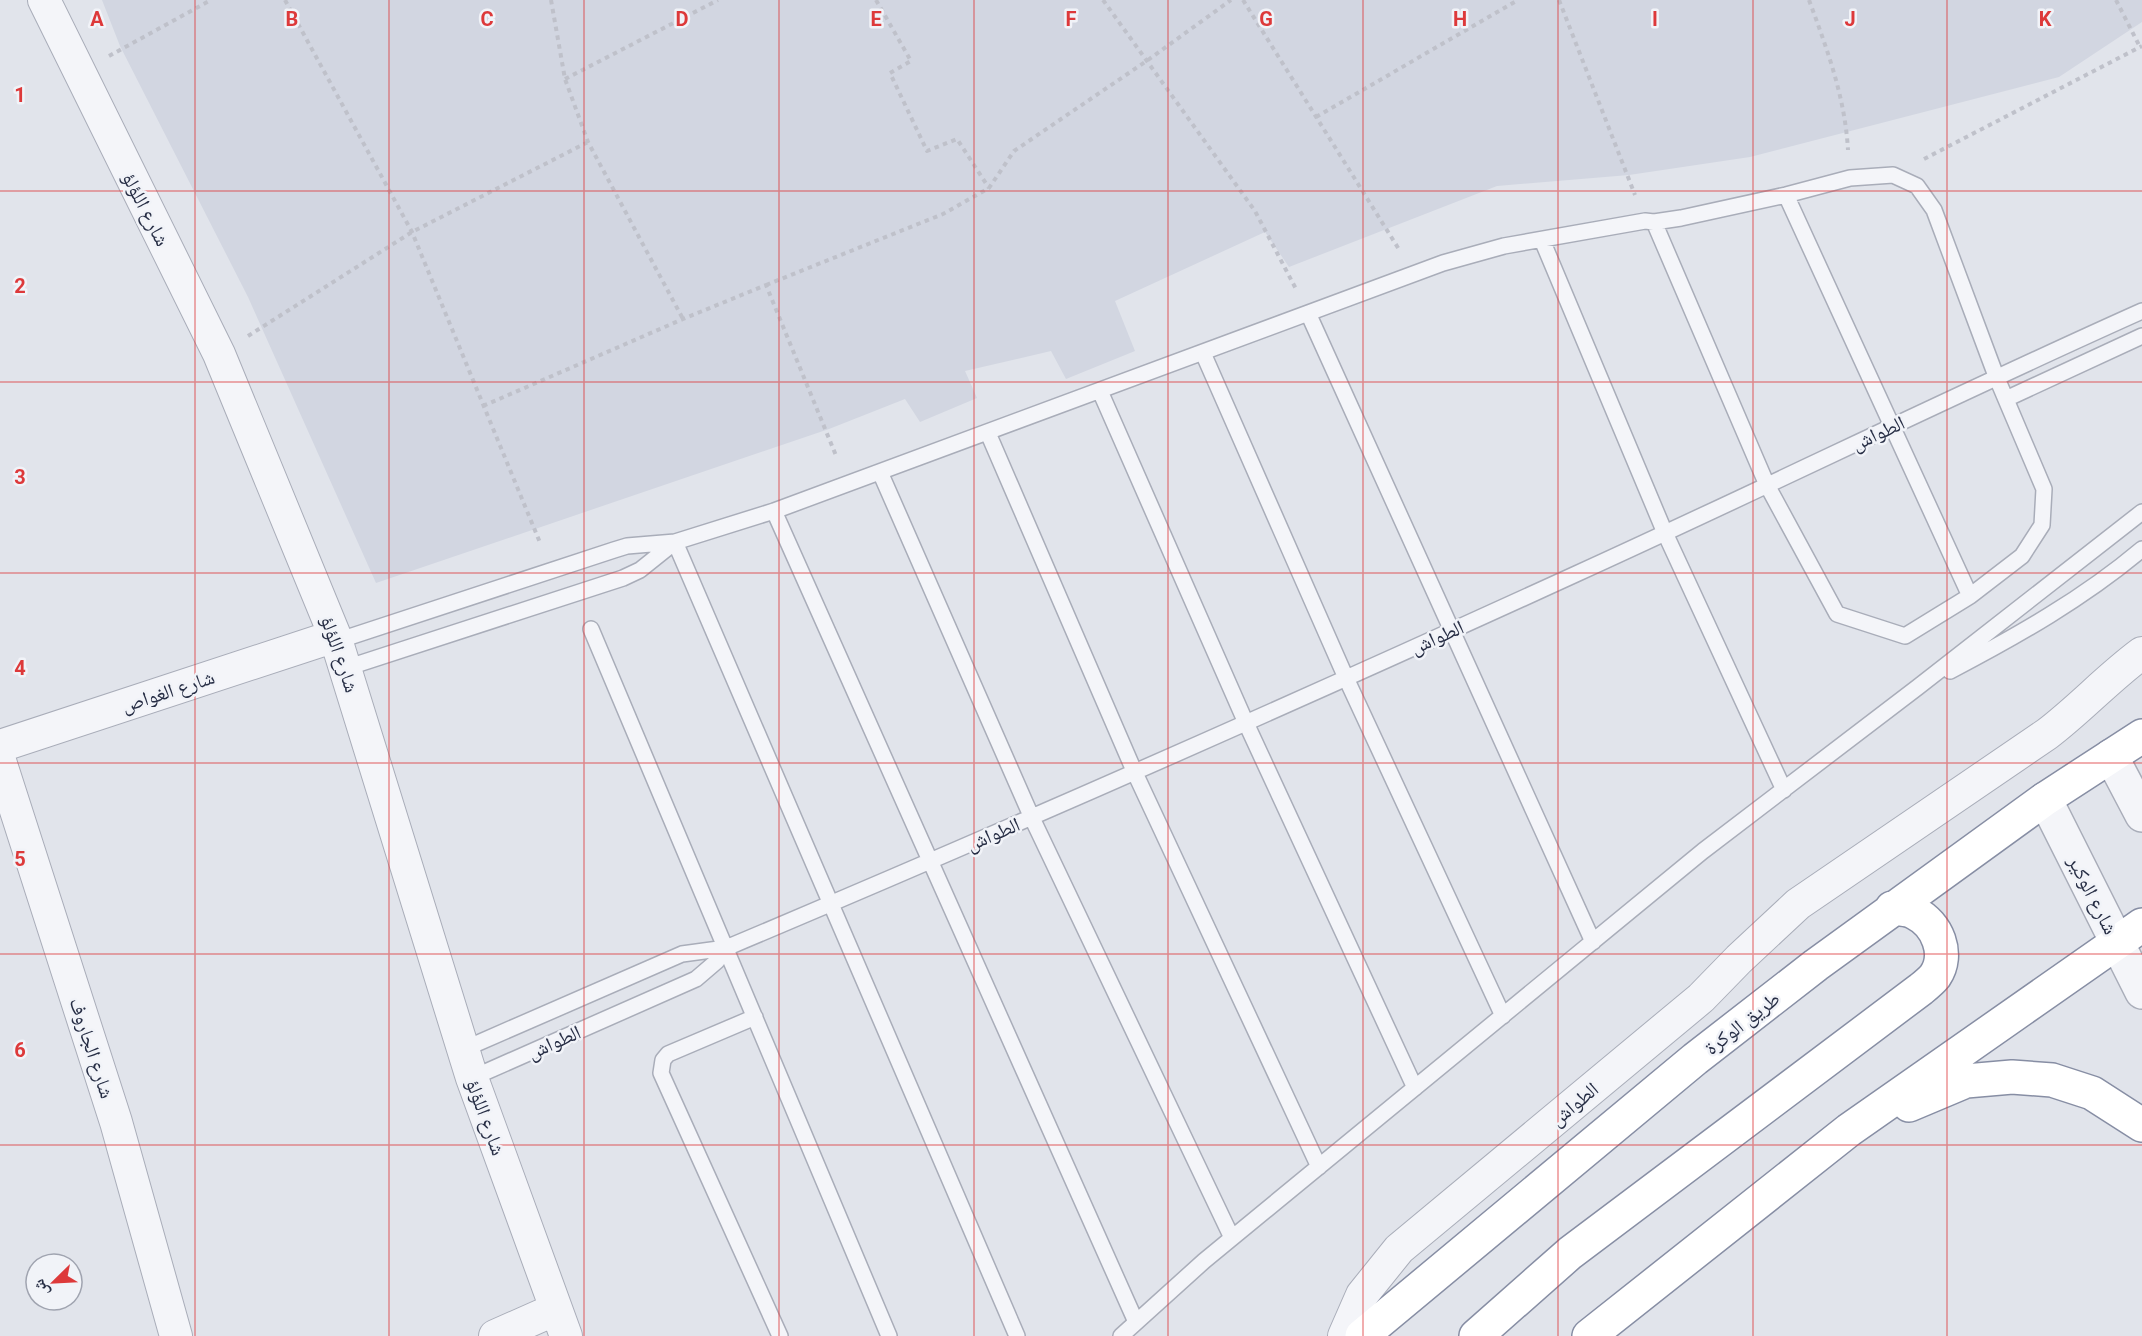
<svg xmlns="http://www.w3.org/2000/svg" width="2142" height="1336" font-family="Roboto,'Noto Naskh Arabic',sans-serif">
  <rect width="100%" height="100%" fill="#e1e4eb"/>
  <!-- built -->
  <path fill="#d2d6e1" d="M 102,0 L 2142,0 L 2142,22 L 2059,77 L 1750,157 L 1629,175 L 1497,186 L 1289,267 L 1265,232 L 1115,301 L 1135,351 L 1066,379 L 1051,351 L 965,371 L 977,398 L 920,422 L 905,399 L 829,429 L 376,583 L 248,297 L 120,46 Z"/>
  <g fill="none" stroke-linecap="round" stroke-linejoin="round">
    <defs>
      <path id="service" d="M 1786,195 L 1970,596
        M 1542,240 L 1665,533 L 1784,790
        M 1308,313 L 1593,942
        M 1203,353 L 1346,678 L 1503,1016
        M 1100,391 L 1246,723 L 1415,1088
        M 2006,399 L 2142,336
        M 988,433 L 1135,773 L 1319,1167
        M 880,472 L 1032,818 L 1232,1238
        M 774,511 L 1136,1322
        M 675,542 L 1017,1336
        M 591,629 L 889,1336
        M 337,641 L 614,550 L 627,546 L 675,542 L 774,511 L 1443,263 L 1504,246 L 1645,221 L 1654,222 L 1681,218 L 1786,195 L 1850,178 L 1893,175 L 1917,186 L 1934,210 L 1996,376 L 2044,489 L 2042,525 L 2022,556 L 1970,596 L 1905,636 L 1837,614 L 1767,485 L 1654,222
        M 346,668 L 623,578 L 640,570 L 675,542
        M 1950,671 C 2017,636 2084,598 2142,549
        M 755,1017 L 668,1054 L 663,1060 L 661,1073 L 780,1336
        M 462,1050 L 682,954 L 726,948 C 1011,828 1294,703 1576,574 C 1765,488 1952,396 2142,311
        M 472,1078 L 696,979 L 717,961 L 726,948
        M 1121,1336 L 1204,1261 L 1703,851 L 1918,687 L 2142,512"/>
      <path id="minor" d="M 44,0 L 219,354 L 335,636 L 472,1078 L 566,1336
        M 0,746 L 335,636
        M 0,761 L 116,1122 L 176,1336
        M 495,1336 L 556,1309
        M 1344,1336 L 1362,1295 L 1399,1249 L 1701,998 L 1739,959 L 1798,904 L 2047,734 C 2080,709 2108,678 2142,653"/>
      <path id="tertiary" d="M 2111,756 L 2142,815
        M 2045,799 L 2142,992"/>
      <path id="trunk" d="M 1909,1105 L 1966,1081 L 2012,1077 L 2052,1080 L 2092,1093 L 2142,1125
        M 1362,1336 L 1695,1059 L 1816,965 L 2045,799 L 2142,736
        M 1476,1336 L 1570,1253 L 1921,989 C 1926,985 1931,981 1935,976 C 1950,954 1937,924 1915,913 C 1909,909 1900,909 1892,908
        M 1589,1336 L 1849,1130 L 2142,925"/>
    </defs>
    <!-- service casing -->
    <use href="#service" stroke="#a9adb9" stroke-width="18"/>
    <!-- minor casing -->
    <use href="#minor" stroke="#a9adb9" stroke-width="34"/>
    <!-- tertiary casing -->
    <use href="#tertiary" stroke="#a9adb9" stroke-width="36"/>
    <!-- trunk casing -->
    <use href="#trunk" stroke="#878ea4" stroke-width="36"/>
    <!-- path -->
    <path stroke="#bfc1ca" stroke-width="4" stroke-dasharray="4.5 4.5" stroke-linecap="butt" d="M 285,0 L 412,232 L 541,545
      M 551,0 L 565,79 L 588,142 L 683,319
      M 876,0 L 911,61 L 890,73 L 927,151 L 957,139 L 989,188
      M 1103,0 L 1255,211 L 1296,289
      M 1243,0 L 1400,251
      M 1559,0 L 1635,195
      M 1809,0 C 1827,49 1845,97 1848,150
      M 2116,0 L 2140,47
      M 109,56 L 211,0
      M 565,79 L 718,0
      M 1316,117 L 1518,0
      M 1924,159 L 2142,46
      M 766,285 L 943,214 L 989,188 L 1014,151 L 1148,60 L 1231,0
      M 248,336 L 412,232 L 588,142
      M 483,406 L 683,319 L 766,285 L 837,458"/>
    <!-- service -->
    <use href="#service" stroke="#f4f5f9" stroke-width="15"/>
    <!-- minor -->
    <use href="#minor" stroke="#f4f5f9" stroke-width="32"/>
    <!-- tertiary -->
    <use href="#tertiary" stroke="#f4f5f9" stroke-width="33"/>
    <!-- trunk -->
    <use href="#trunk" stroke="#fff" stroke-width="33"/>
  </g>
  <!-- grid -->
  <path fill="none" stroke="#dd393a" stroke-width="1.5" stroke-opacity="0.55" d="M 195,0 L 195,1336M 389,0 L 389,1336M 584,0 L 584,1336M 779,0 L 779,1336M 974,0 L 974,1336M 1168,0 L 1168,1336M 1363,0 L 1363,1336M 1558,0 L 1558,1336M 1753,0 L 1753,1336M 1947,0 L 1947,1336M 0,191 L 2142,191M 0,382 L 2142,382M 0,573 L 2142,573M 0,763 L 2142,763M 0,954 L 2142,954M 0,1145 L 2142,1145"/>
  <g text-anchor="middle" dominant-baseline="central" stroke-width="5" stroke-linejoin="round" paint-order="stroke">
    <!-- street labels -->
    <g font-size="20" fill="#272e45" stroke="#f1f3f8">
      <text transform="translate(146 209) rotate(63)">شارع اللؤلؤ</text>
      <text transform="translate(1878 433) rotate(-25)">الطواش</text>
      <text transform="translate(1437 637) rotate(-24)">الطواش</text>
      <text transform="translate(340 654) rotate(71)">شارع اللؤلؤ</text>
      <text transform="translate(168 691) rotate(-18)">شارع الغواص</text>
      <text transform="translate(993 834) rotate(-23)">الطواش</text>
      <text transform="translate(2093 895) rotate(63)">شارع الوكير</text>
      <text transform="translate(1742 1023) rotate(-38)">طريق الوكرة</text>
      <text transform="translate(554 1042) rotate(-24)">الطواش</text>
      <text transform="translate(92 1048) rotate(72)">شارع الجاروف</text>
      <text transform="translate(1574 1104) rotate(-40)">الطواش</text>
      <text transform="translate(486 1117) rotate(70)">شارع اللؤلؤ</text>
    </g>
  </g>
  <g font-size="20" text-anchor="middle" font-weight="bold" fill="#dd393a" stroke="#f1f3f8" stroke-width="5" stroke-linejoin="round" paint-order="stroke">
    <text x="97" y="26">A</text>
    <text x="292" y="26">B</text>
    <text x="487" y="26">C</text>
    <text x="682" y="26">D</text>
    <text x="876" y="26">E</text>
    <text x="1071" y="26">F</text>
    <text x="1266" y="26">G</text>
    <text x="1460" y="26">H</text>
    <text x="1655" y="26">I</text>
    <text x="1850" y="26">J</text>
    <text x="2045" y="26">K</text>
    <text x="20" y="102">1</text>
    <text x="20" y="293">2</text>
    <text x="20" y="484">3</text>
    <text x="20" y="675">4</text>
    <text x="20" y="866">5</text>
    <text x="20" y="1057">6</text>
  </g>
  <!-- north arrow -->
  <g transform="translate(54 1282) rotate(246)"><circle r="28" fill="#f1f3f8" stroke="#a0a4b0" stroke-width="1.5"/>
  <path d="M0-4.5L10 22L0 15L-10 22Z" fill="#dd393a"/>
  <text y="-9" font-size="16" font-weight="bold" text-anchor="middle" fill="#272e45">ش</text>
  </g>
</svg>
